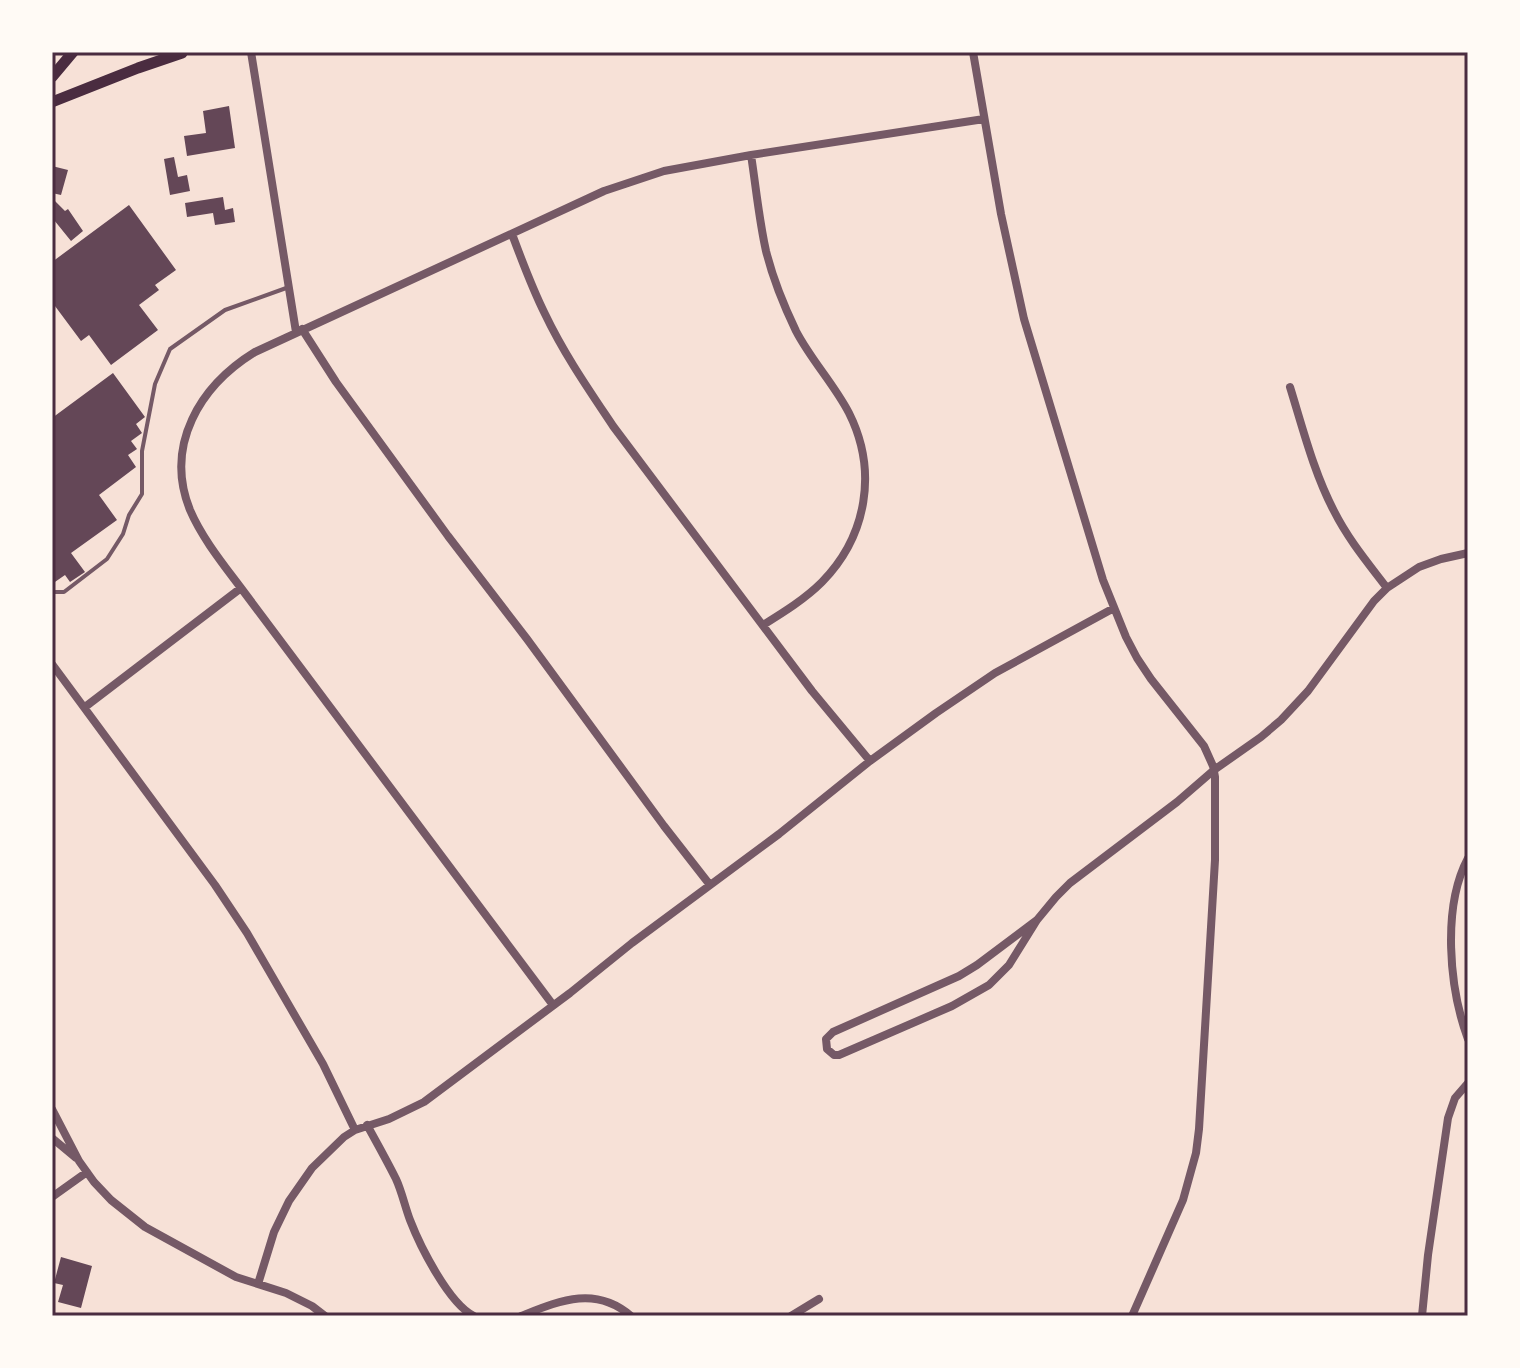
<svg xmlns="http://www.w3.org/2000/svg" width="1520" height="1368" font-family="'Space Grotesk',sans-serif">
  <rect width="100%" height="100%" fill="#f7e1d7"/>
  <!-- building -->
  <path fill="#644757" d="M 229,106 L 235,148 L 187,156 L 184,136 L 206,133 L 203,111 Z
    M 174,157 L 178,177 L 187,175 L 190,191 L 170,195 L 164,159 Z
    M 52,166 L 68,170 L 61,195 L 52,193 Z
    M 223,197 L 225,210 L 233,208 L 235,222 L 215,225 L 213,213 L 187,217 L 185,203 Z
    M 52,198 L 65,211 L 68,209 L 83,231 L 71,241 L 54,220 L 52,222 Z
    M 129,205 L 176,270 L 155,285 L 159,290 L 139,305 L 158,330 L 111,365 L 89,335 L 81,341 L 52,302 L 52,262 Z
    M 113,373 L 145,417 L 136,424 L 142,433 L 131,441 L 137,449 L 128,455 L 136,467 L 99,495 L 117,520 L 71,553 L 85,572 L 70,582 L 65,575 L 52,584 L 52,418 Z
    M 61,1257 L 92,1266 L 81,1308 L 58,1302 L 63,1285 L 54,1283 Z"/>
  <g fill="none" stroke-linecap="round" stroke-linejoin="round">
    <!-- service -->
    <path stroke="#755966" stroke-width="4" d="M 52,592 L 64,592 L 107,559 L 123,534 L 129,515 L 142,494 L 142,451 L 155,384 L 170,349 L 225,310 L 289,287"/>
    <!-- minor -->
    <path stroke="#755966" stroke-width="8" d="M 251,52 L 296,332
      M 973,52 L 1001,214 L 1024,319 L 1103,580 L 1126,637 L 1137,658 L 1151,679 L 1204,746 L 1213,766 L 1215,777 L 1215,860 L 1199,1129 L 1196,1153 L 1183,1200 L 1132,1316
      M 751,155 C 756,187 759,220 766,251 C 773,279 784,306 796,331 C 811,360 834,384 849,413 C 878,471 867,536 822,582 C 805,599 784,612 763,625
      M 512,234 C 522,261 532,288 545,314 C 564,354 589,390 613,426 L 812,691 L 870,761
      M 302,329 L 336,382 L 448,536 L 527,639 L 664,826 L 710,885
      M 1290,387 C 1303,429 1314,473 1334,511 C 1348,539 1368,563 1387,588
      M 52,664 L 215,885 L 247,933 L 323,1064 L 355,1130
      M 85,707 L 241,588
      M 1468,858 C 1442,907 1449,988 1468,1039
      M 1037,920 L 1056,897 L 1070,883 L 1177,802 L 1214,770 L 1261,737 L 1281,720 L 1308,691 L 1374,601 L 1387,588 L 1419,567 L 1441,559 L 1468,553
      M 1037,920 L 1009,965 L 989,985 L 952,1006 L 839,1055 L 834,1055 L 827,1049 L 826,1039 L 833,1032 L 959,976 L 977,965 Z
      M 553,1005 L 241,588 C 223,564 202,538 190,510 C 164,445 200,386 255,352 L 604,191 L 664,171 L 751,155 L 984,119
      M 52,1109 L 79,1161 L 94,1182 L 111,1200 L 145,1227 L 236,1277 L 286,1293 L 312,1306 L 325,1316
      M 367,1125 C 377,1143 387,1161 396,1179 C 402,1192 405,1207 410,1220 C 420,1246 449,1304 474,1316
      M 52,1138 L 76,1158
      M 52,1197 L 87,1172
      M 258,1284 L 274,1232 L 289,1201 L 312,1168 L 344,1137 L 355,1130 L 389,1119 L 424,1102 L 570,993 L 632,943 L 779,834 L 870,761 L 936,713 L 995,673 L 1114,608
      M 521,1316 C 559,1301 595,1285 631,1316
      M 791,1316 L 819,1299
      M 1422,1316 L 1428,1255 L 1448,1118 L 1455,1098 L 1468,1083"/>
    <!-- secondary -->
    <path stroke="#4a2c40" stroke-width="11" d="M 52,77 L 73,52
      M 52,102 L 138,68 L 182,53"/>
  </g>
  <!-- border -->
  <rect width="1520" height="1368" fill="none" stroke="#fffaf5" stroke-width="108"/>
  <rect x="54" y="54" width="1412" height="1260" fill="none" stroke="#4a2c40" stroke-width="3"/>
</svg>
